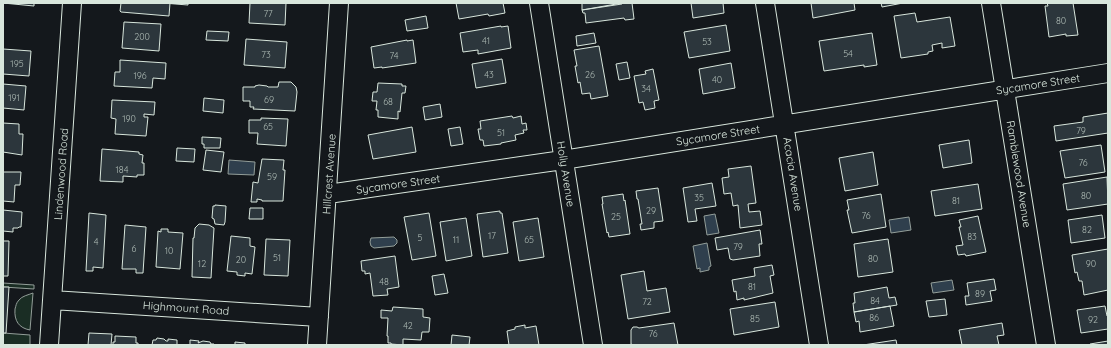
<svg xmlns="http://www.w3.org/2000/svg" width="1111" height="348" font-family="Quicksand,sans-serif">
  <rect width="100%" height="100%" fill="#14181c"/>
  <!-- green -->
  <path fill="#1a2d24" stroke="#939e99" d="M 3,283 L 34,285 L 34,289 L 3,287 Z
    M 33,293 L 30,330 C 19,328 14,321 15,309 C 16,306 16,303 19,300 C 22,296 28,295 33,293 Z
    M 3,333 L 30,335 L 30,345 L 3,345 Z"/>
  <!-- water -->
  <path fill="#2f3f4d" stroke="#939e99" d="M 229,160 L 255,162 L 254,175 L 228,174 Z
    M 715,214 L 719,233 L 707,235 L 704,216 Z
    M 909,217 L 911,230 L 891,233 L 889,220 Z
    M 394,237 L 397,240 L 397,243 L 394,246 L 374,248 L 371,246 L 370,242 L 371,238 Z
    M 707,243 L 711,266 L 709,267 L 709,270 L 700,272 L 700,268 L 697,269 L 693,246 Z
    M 952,280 L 954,290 L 933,293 L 931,283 Z"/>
  <!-- building -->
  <path fill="#2c363c" stroke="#d8e6dc" d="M 3,3 L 34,3 L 34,6 Z
    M 121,3 L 170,3 L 169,16 L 121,12 L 120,11 Z
    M 163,3 L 188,3 L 188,5 Z
    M 250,3 L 286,3 L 285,25 L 249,23 Z
    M 456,3 L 503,3 L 505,13 L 489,16 L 488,14 L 459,19 Z
    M 583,3 L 622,3 L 622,4 L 582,10 L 582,4 Z
    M 622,3 L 632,3 L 634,19 L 625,20 L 624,18 L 586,23 L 585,13 L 583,13 L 582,10 Z
    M 691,3 L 723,3 L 724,13 L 693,18 Z
    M 811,3 L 854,3 L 855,10 L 813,18 Z
    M 881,3 L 903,3 L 882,7 Z
    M 1047,3 L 1073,3 L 1078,35 L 1066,36 L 1066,34 L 1049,37 L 1045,6 L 1048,6 Z
    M 915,13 L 917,22 L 950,17 L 955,46 L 942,48 L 942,43 L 932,45 L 933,51 L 928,52 L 928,54 L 901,58 L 894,16 Z
    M 426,16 L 428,28 L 407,31 L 405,20 Z
    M 124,22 L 161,24 L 159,51 L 122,48 Z
    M 726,25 L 730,51 L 689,58 L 684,32 Z
    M 501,26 L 501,27 L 508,26 L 511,48 L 478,54 L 478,50 L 463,52 L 460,33 Z
    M 207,31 L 229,32 L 228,41 L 206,40 Z
    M 594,33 L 596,43 L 577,46 L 576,36 Z
    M 872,33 L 877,65 L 864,67 L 864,65 L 824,71 L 819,41 Z
    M 246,39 L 287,42 L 285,68 L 244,65 Z
    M 407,40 L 407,41 L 413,40 L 416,63 L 382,68 L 382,67 L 374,68 L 371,47 Z
    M 599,46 L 608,96 L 591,99 L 590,93 L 582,94 L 580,82 L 578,83 L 575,66 L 577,66 L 574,50 Z
    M 3,49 L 31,51 L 29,76 L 3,74 Z
    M 502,59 L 506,83 L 476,88 L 472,64 Z
    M 120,60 L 166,63 L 165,79 L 153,78 L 152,88 L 114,86 L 115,72 L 120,72 Z
    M 627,62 L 630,78 L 619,80 L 616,64 Z
    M 731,63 L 735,88 L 703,94 L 699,69 Z
    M 653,69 L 659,100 L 654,101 L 655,108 L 645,110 L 643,102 L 639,103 L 634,76 L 646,74 L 645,71 Z
    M 279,82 L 291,82 L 296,87 L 297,92 L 295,111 L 253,109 L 254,107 L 250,107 L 250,101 L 243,101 L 243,87 L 255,87 L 255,86 L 259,85 L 267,86 L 268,87 L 278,87 Z
    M 378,83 L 402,84 L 402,86 L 406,86 L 405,93 L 402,93 L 400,112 L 398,111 L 398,119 L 378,117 L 378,110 L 376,110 L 377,101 L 372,101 L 373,92 L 377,92 Z
    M 3,84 L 26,86 L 24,110 L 3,108 Z
    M 204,98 L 224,100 L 223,113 L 203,111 Z
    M 112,100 L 155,102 L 154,115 L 144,114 L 144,117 L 148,117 L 146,136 L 115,134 L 116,119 L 111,118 Z
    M 440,104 L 442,117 L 425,120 L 423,107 Z
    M 1108,113 L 1108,133 L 1056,141 L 1054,126 L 1083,122 L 1083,117 Z
    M 512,116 L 513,118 L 521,116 L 522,124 L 526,123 L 527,130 L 523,130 L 524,133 L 515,135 L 516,140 L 501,143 L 501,144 L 484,146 L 483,140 L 480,140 L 478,129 L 481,129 L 480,121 Z
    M 261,118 L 288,119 L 286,146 L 257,144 L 258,133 L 249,133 L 249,120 L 261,120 Z
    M 3,123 L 19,124 L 19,134 L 23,134 L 22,155 L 3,152 Z
    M 412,127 L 416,152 L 373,159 L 368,135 Z
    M 460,127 L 463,144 L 451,146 L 448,129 Z
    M 202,137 L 221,138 L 220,148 L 204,148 L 204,144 L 202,144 Z
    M 969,140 L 972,163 L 943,168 L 939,145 Z
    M 1101,145 L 1105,172 L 1065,178 L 1060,151 Z
    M 177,148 L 195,149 L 194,162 L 176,161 Z
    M 102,149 L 139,152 L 139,154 L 143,155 L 142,163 L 144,163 L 144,175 L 137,175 L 137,177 L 123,176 L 123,182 L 100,181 Z
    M 206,150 L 224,152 L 221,172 L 203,170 Z
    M 873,152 L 878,185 L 845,191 L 839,158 Z
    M 262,159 L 284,160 L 283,170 L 285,170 L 283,201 L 262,201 L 262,200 L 257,199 L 257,202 L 251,202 L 253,182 L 258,183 Z
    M 751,166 L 756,203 L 748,204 L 749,212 L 760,211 L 762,225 L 740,228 L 738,205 L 733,206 L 731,193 L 724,194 L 722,178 L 729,177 L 728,169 Z
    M 3,172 L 21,172 L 20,185 L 15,185 L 14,202 L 3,201 Z
    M 1107,177 L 1108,204 L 1067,210 L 1063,184 Z
    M 712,183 L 716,206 L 695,209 L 697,221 L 688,222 L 683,188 Z
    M 978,184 L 982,209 L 935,216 L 931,191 Z
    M 658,188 L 663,221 L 654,222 L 654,228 L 641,230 L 640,224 L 642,224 L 638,199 L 637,199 L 636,191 Z
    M 623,194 L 624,201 L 625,200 L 630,234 L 609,237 L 608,232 L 607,233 L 602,204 L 603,204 L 602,197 Z
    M 881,194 L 886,227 L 852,233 L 847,210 L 849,210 L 847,200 Z
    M 215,205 L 226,206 L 225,222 L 224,225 L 215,224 L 214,219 L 212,218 L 213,206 L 215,206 Z
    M 250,208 L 263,208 L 263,219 L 249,219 Z
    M 3,210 L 22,212 L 21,227 L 19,227 L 18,228 L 13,228 L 13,232 L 3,231 Z
    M 500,211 L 500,213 L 502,213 L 508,253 L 483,257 L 477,214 Z
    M 89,213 L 106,215 L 103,268 L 93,267 L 93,271 L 86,271 Z
    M 429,213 L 436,256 L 412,260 L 404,217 Z
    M 1102,215 L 1105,238 L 1071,243 L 1068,220 Z
    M 978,216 L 986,252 L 966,256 L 965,254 L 958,255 L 956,246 L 963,245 L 959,227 L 961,227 L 959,220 Z
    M 466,218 L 472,256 L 446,261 L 440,222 Z
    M 538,218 L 544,257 L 519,261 L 513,222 Z
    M 199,224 L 209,225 L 214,228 L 211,278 L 192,277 L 193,238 L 194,238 L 195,228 Z
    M 125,225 L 146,227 L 143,273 L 136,273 L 136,269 L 122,269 Z
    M 161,229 L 168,229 L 168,232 L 183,233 L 180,269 L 156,267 L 158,231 L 161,232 Z
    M 760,230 L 762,244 L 759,244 L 760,256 L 733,260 L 730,259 L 728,248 L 717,250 L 715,238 Z
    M 231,236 L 250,238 L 250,246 L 255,247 L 252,274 L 245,273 L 245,276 L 237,275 L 237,272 L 227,271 Z
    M 266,239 L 290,240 L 288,276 L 264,275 Z
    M 888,239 L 893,272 L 858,277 L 854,244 Z
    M 3,241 L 9,241 L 8,276 L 3,276 Z
    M 1108,249 L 1108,290 L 1084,295 L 1082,281 L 1079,281 L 1077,272 L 1075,273 L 1072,255 Z
    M 395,256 L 399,287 L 387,289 L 388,295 L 373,296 L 370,273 L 365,274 L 365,271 L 362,271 L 361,261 Z
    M 772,265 L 774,275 L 770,276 L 773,293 L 744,300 L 744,298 L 737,300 L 736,291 L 734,292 L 732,280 L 755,276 L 754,268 Z
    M 644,271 L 647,291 L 666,288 L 670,312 L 628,319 L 621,275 Z
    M 444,274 L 448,293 L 435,295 L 432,276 Z
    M 994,279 L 996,290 L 990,291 L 992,301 L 966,305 L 965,296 L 969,296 L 967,283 Z
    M 3,287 L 9,287 L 6,333 L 3,333 Z
    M 887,287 L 889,298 L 895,297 L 897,305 L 854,312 L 853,303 L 855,303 L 854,293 Z
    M 945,299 L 947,315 L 929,317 L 926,301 Z
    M 775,302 L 779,327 L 734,335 L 730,309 Z
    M 890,306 L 894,326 L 860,332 L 859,321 L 856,322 L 854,312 Z
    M 1105,306 L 1107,316 L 1108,316 L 1108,329 L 1081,333 L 1077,310 Z
    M 393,307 L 423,309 L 423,317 L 430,318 L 429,332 L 422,332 L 421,340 L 403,339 L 403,345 L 391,344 L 391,343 L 388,343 L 388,336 L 387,336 L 388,318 L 381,318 L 381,310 L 392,311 Z
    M 674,323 L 678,345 L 633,345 L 631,344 L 631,330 L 633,327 L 637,327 L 639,328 Z
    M 1002,323 L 1004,335 L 997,336 L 999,345 L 962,345 L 959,330 Z
    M 525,325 L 525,328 L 536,326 L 539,345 L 509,345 L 507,331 L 515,329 L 515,327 Z
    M 89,333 L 112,334 L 111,345 L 88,345 Z
    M 452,335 L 470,337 L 469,345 L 451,345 Z
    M 115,336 L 136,337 L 136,343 L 138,343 L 138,345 L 113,345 L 113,342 L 115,342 Z
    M 157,338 L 164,339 L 166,341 L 168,341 L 168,339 L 177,340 L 177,345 L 152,345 L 153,340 L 156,340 Z
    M 190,340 L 199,341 L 198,343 L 203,341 L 210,342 L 211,344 L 214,344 L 214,345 L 190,345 Z
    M 896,340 L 897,345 L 863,345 Z
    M 1108,341 L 1108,345 L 1090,345 L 1090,344 Z
    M 235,342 L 245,343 L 245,345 L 235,345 Z"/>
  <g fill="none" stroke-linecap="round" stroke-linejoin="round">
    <defs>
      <path id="minor" d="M 539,3 L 593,345
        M 765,3 L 819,345
        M 991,3 L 1046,345
        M 328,194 L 563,160 L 1108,73
        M 52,300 L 319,317
        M 49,345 L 72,3
        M 317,345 L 339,3"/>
    </defs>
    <!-- minor casing -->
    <use href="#minor" stroke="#d8e6dc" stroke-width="20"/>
    <!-- minor -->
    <use href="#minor" stroke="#14181c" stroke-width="18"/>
  </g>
  <g text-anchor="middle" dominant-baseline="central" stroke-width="3" stroke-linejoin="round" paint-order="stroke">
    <!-- number labels -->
    <g font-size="9" fill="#adbab4">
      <text x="268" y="13">77</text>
      <text x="1061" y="20">80</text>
      <text x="142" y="36">200</text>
      <text x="486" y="40">41</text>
      <text x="707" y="41">53</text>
      <text x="848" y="53">54</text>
      <text x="266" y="54">73</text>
      <text x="394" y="55">74</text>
      <text x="17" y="63">195</text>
      <text x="489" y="74">43</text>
      <text x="590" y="74">26</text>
      <text x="140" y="75">196</text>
      <text x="717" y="79">40</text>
      <text x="646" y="88">34</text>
      <text x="14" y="97">191</text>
      <text x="269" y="99">69</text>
      <text x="388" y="101">68</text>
      <text x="129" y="118">190</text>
      <text x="268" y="126">65</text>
      <text x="1081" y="130">79</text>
      <text x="501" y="132">51</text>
      <text x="1083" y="162">76</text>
      <text x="122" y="169">184</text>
      <text x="272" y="176">59</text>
      <text x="1086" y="195">80</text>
      <text x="699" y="197">35</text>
      <text x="956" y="200">81</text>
      <text x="651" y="210">29</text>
      <text x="866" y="215">76</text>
      <text x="616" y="216">25</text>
      <text x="1087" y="229">82</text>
      <text x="492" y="235">17</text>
      <text x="972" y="236">83</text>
      <text x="420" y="237">5</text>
      <text x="456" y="239">11</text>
      <text x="529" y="239">65</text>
      <text x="96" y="241">4</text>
      <text x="738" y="246">79</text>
      <text x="134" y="248">6</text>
      <text x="169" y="250">10</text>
      <text x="277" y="257">51</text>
      <text x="873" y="258">80</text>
      <text x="241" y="259">20</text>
      <text x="202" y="263">12</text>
      <text x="1091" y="263">90</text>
      <text x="384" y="281">48</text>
      <text x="752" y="286">81</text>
      <text x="980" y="293">89</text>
      <text x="875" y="300">84</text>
      <text x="647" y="301">72</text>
      <text x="874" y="317">86</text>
      <text x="755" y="318">85</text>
      <text x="1093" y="319">92</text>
      <text x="408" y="325">42</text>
      <text x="653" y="333">76</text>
    </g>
    <!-- street labels -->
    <g font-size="11" fill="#d8e6dc" stroke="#14181c">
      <text transform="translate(1038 84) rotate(-9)">Sycamore Street</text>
      <text transform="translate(718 135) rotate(-9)">Sycamore Street</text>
      <text transform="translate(61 174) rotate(-86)">Lindenwood Road</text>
      <text transform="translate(329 174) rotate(-86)">Hillcrest Avenue</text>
      <text transform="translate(566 174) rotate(81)">Holly Avenue</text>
      <text transform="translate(793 174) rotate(81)">Acacia Avenue</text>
      <text transform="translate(1019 174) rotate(81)">Ramblewood Avenue</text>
      <text transform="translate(398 184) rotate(-8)">Sycamore Street</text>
      <text transform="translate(186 308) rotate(4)">Highmount Road</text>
    </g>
  </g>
  <!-- border -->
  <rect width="1111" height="348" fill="none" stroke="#d8e6dc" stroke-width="8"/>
</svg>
